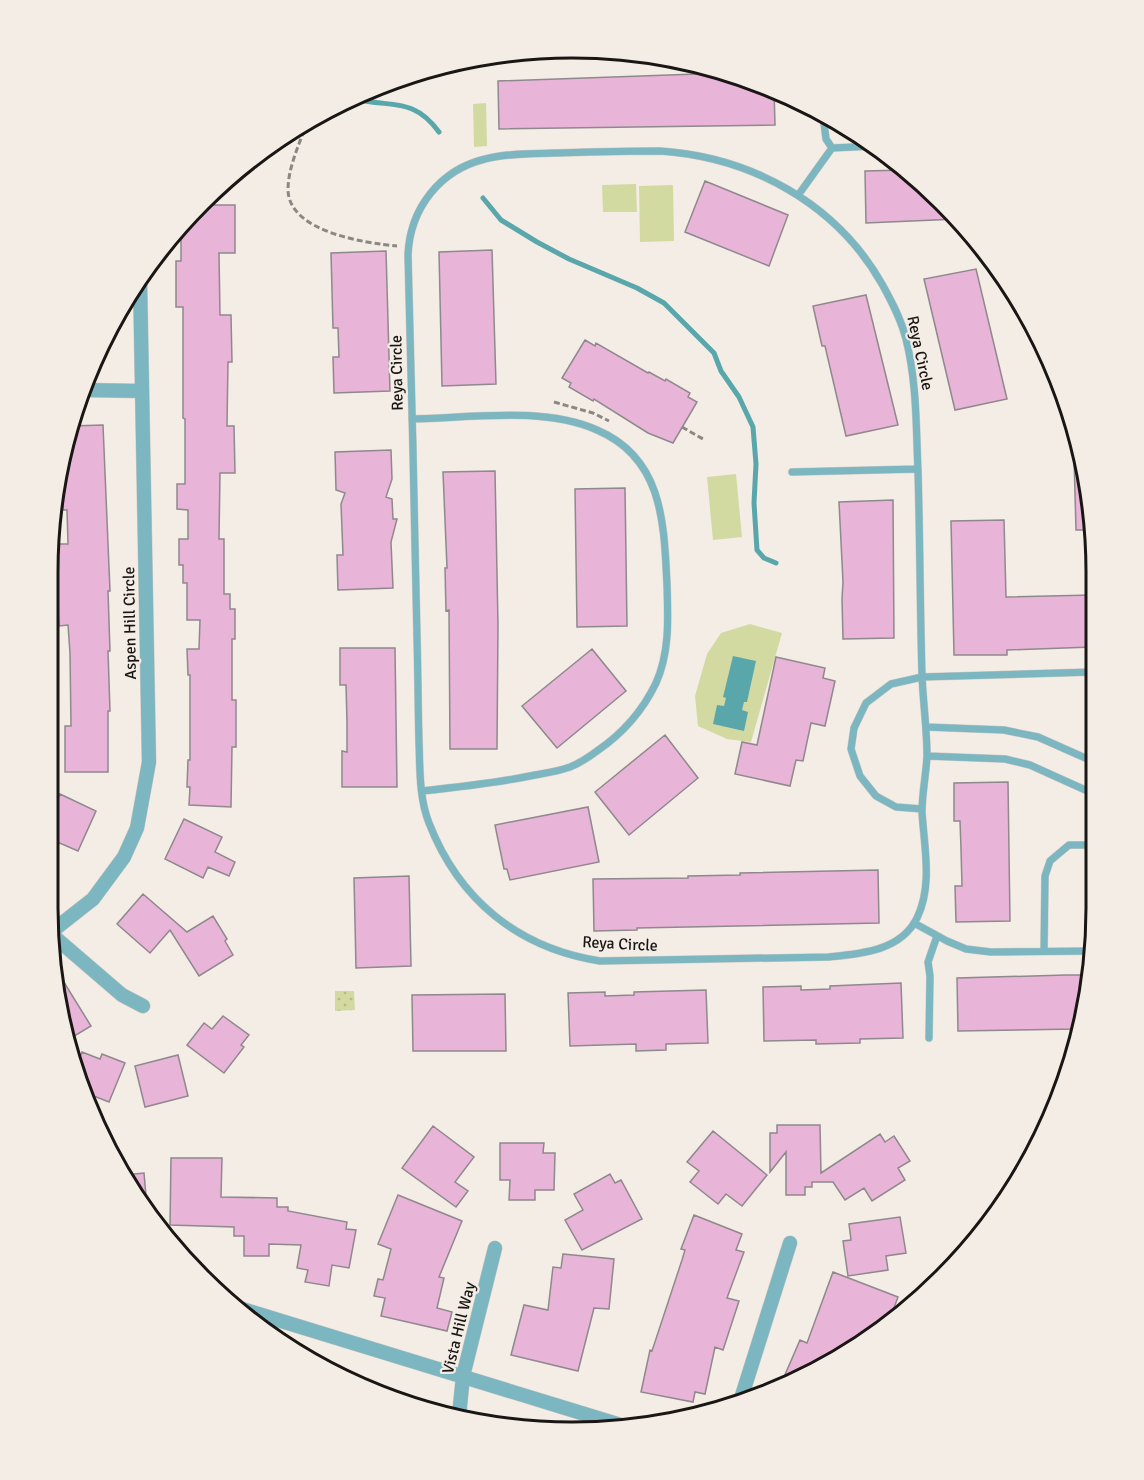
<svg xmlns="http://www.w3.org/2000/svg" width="1144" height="1480" font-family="Signika,sans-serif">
  <defs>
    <pattern id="garden-dots" width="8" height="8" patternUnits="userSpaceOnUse" patternTransform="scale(1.5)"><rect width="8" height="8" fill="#d2daa1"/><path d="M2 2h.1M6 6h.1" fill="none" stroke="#b4ba8a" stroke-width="1.8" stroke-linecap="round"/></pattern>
  </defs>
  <rect width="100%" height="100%" fill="#f3ede6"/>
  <!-- park -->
  <path fill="#d2daa1" d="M 486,103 L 487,146 L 474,147 L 473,104 Z
    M 636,184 L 637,212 L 603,212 L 602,185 Z
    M 673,185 L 674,241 L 640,242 L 639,186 Z
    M 736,474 L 742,537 L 713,540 L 707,477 Z
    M 750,624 L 782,633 L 751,742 L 727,739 L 698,726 L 695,696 L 707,654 L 721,633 Z"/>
  <!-- garden -->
  <path fill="url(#garden-dots)" d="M 335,991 L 354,991 L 355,1010 L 335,1011 Z"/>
  <!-- water -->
  <path fill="#5aa7ab" d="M 733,656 L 756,661 L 747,702 L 744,702 L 742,710 L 748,712 L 744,731 L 713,724 L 717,705 L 724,706 L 726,698 L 723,697 Z"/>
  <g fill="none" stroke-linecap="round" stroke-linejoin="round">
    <!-- stream -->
    <path stroke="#5aa7ab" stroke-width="5" d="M 353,98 C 389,109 412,95 439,132
      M 483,198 L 501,220 L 537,242 L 569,259 L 637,288 L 664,303 L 714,353 L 721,371 L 739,397 L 753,427 L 756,464 L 754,503 L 757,550 L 764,558 L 776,563"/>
  </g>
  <!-- building -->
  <path fill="#e8b4d7" stroke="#8f888d" stroke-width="1.5" d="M 725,73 L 774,89 L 775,125 L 499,129 L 498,81 Z
    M 905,170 L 943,202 L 957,219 L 866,223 L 865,171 Z
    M 705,181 L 788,215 L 769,266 L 685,232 Z
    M 207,205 L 235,205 L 235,253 L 219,253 L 220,315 L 231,315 L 232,362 L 228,362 L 227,426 L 234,426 L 235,473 L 220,473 L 219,539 L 224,539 L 224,594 L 230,594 L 230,609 L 235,609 L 235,639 L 232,639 L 232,700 L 236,700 L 236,747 L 232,747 L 231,807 L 189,805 L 190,787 L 187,787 L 188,760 L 190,760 L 190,675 L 188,675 L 187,649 L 199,649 L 200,620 L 187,620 L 187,583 L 183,583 L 183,565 L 179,565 L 179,539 L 188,539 L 188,510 L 177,509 L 177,484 L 185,484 L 185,419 L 183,418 L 183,307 L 176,307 L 176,261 L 181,261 L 181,230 Z
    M 492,250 L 496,384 L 442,386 L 439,252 Z
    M 386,251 L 390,391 L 334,393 L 333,357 L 339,357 L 338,328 L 333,328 L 331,253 Z
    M 976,269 L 1007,399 L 955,410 L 924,279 Z
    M 866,295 L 898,425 L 846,436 L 825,346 L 822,346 L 813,306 Z
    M 585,340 L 595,346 L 596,343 L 648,373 L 649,372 L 665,381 L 666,379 L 690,393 L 688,397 L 697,402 L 673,443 L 648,433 L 594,399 L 593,401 L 569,387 L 571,383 L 562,378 Z
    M 103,425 L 110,591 L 108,591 L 110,651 L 108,651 L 110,711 L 108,711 L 108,772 L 65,772 L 65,726 L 71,726 L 70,653 L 68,625 L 59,626 L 57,592 L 55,592 L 53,544 L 68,544 L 67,510 L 63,510 L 62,473 L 60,473 L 66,436 L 70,426 Z
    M 391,450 L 392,479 L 386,497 L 392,499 L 393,519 L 397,519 L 391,542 L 393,588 L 338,590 L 337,555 L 343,555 L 341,504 L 345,493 L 336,490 L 335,452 Z
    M 1081,457 L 1092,504 L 1092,530 L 1076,530 L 1074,458 Z
    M 495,471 L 498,624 L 497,749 L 450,749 L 449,610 L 446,611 L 445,568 L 447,568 L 443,472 Z
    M 625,488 L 627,626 L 577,627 L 575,489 Z
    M 893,500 L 894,638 L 843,639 L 842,599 L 843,582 L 839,502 Z
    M 1004,520 L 1006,597 L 1092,595 L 1092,647 L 1007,650 L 1007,655 L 954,655 L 951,521 Z
    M 340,648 L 395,648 L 397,787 L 342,787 L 342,751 L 347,752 L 347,723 L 346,685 L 340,685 Z
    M 592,649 L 626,691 L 557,748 L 522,706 Z
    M 776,657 L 825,668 L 823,678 L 835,681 L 825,726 L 811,723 L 803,761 L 796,760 L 790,786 L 735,774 L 742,742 L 757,745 Z
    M 665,735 L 698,778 L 629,835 L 595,792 Z
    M 1008,782 L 1010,921 L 956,922 L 955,886 L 962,886 L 961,849 L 960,821 L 954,821 L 954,783 Z
    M 60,794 L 96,811 L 78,851 L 48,838 L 48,820 Z
    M 588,807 L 599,862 L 510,880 L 507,869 L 504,869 L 495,825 Z
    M 184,819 L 222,837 L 215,852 L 235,862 L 229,876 L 208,867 L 203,878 L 165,859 Z
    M 878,870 L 879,923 L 637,928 L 637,930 L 594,931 L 593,879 L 688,878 L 688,876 L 740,875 L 740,873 Z
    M 409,876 L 411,966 L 356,968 L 354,878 Z
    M 143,894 L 187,932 L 213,916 L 227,939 L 225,941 L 233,955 L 199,976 L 170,930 L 150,953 L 117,924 Z
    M 57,971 L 91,1026 L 66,1041 L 56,971 Z
    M 1066,975 L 1091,975 L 1077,1029 L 958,1031 L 957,978 Z
    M 901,983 L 903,1038 L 860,1039 L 860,1043 L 816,1044 L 816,1040 L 764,1041 L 763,987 L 801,986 L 801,990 L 830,989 L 830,986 Z
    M 706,990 L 708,1043 L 666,1044 L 666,1050 L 636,1051 L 636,1044 L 570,1046 L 568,993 L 605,992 L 605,996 L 634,995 L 634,992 Z
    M 505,994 L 506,1051 L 413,1051 L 412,995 Z
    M 223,1016 L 249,1035 L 241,1045 L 244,1047 L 224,1073 L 187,1045 L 204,1023 L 212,1029 Z
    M 82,1052 L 100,1059 L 102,1054 L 125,1063 L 109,1102 L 86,1093 L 76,1067 Z
    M 178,1055 L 188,1096 L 145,1107 L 135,1066 Z
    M 777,1125 L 820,1125 L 821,1173 L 880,1134 L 885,1142 L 894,1136 L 910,1161 L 898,1168 L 905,1180 L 872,1201 L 864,1188 L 845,1200 L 833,1182 L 812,1182 L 812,1187 L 805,1187 L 805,1195 L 786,1195 L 786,1152 L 770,1172 L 770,1133 L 777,1133 Z
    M 433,1126 L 474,1157 L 455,1182 L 468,1191 L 456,1207 L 402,1168 Z
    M 713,1131 L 767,1175 L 742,1206 L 726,1194 L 718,1204 L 690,1182 L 699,1171 L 687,1162 Z
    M 500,1143 L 544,1143 L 543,1153 L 555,1153 L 554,1190 L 535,1190 L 535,1200 L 509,1200 L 510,1180 L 500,1180 Z
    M 171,1158 L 222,1158 L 221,1197 L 277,1198 L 277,1207 L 288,1207 L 288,1211 L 347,1222 L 346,1229 L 356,1230 L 349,1268 L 332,1265 L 329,1286 L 305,1282 L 308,1270 L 297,1268 L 301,1245 L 269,1244 L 269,1256 L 244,1256 L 244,1236 L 234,1236 L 234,1227 L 170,1225 Z
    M 144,1173 L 147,1207 L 122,1175 Z
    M 610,1174 L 615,1183 L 621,1180 L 642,1219 L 582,1250 L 565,1220 L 583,1210 L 574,1194 Z
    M 398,1195 L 462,1221 L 439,1277 L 444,1278 L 437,1308 L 452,1312 L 447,1331 L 381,1316 L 385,1298 L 374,1296 L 378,1279 L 383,1280 L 391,1249 L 378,1244 Z
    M 694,1215 L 742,1234 L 736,1250 L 744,1252 L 727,1298 L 739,1301 L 723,1350 L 715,1347 L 705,1394 L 695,1392 L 693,1402 L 641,1392 L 650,1350 L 652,1351 L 682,1260 L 685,1250 L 681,1249 Z
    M 900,1217 L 906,1253 L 886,1256 L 888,1270 L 848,1276 L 843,1241 L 851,1240 L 849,1224 Z
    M 563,1254 L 614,1259 L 609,1309 L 594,1308 L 578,1371 L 511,1355 L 524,1305 L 548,1310 L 553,1267 L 561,1268 Z
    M 833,1272 L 898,1297 L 888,1324 L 863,1344 L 781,1384 L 800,1340 L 807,1343 Z"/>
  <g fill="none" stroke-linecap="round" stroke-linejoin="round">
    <defs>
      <path id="service" d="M 823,115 L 826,139 L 832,148 L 875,146
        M 660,151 C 751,157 836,203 882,284 C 892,302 901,319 906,339 C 917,383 916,427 918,471 C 920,539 920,607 922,675 C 923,702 927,729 927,756 C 926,775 922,794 922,812 C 924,846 933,885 917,918 C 901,951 860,954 828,957 L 600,961 C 518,948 459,900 429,823 C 419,798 420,768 419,742 C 418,707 418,672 417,637 C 415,510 411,382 408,255 C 410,208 440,170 485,159 C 507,153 532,154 554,153 C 590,152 625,151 660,151 Z
        M 799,194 L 832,148
        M 412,419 C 470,418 543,406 597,430 C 663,458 664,523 667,585 C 668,617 670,652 656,683 C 643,710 622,734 597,751 C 589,757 580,763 570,767 C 559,771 546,773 535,775 C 497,783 460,787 422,791
        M 792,472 L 918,469
        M 926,727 L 1004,730 L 1038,737 L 1092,761
        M 927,756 L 1005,759 L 1030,765 L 1092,793
        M 922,809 L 896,807 L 876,796 L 860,776 L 851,749 L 854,728 L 866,703 L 891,684 L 922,677 L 1092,672
        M 914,923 L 947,941 L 966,949 L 991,952 L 1091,951
        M 1044,951 L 1045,876 L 1050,861 L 1069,845 L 1091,845
        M 929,1038 L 930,976 L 928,962 L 937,936"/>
      <path id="minor" d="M 83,390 L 142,391
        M 51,932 L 93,899 L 124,857 L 137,828 L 149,762 L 140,279
        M 51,934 L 122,995 L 143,1006
        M 239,1308 L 627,1427
        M 739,1405 L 790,1243
        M 459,1416 L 463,1376 L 495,1248"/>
    </defs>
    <!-- service casing -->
    <use href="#service" stroke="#d0cbc4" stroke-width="8"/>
    <!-- minor casing -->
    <use href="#minor" stroke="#d0cbc4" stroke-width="15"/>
    <!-- path -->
    <path stroke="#8c8783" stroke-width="3" stroke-dasharray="6 3" stroke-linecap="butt" d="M 307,122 C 300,143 288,167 288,190 C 289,232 365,243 397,246
      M 554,402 L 593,413 L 609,421
      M 682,427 L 703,439"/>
    <!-- service -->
    <use href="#service" stroke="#7cb6c0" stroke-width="7"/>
    <!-- minor -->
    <use href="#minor" stroke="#7cb6c0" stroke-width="14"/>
  </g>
  <g text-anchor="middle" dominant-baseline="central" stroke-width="4.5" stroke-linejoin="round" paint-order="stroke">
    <!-- street labels -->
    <g font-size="16" fill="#191614" stroke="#f3ede6">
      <text transform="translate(920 353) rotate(78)">Reya Circle</text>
      <text transform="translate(397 373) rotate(-91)">Reya Circle</text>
      <text transform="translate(130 623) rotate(-91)">Aspen Hill Circle</text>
      <text transform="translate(620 944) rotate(3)">Reya Circle</text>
      <text transform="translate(459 1328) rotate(-76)">Vista Hill Way</text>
    </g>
  </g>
  <!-- crop -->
  <path d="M0 0H1144V1480H0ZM572 58H572A514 514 0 0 1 1086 572V908A514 514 0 0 1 572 1422H572A514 514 0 0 1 58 908V572A514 514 0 0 1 572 58Z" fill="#f3ede6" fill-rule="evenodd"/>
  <path fill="none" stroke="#191614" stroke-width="3" d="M572 58H572A514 514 0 0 1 1086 572V908A514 514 0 0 1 572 1422H572A514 514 0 0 1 58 908V572A514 514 0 0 1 572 58Z"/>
</svg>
